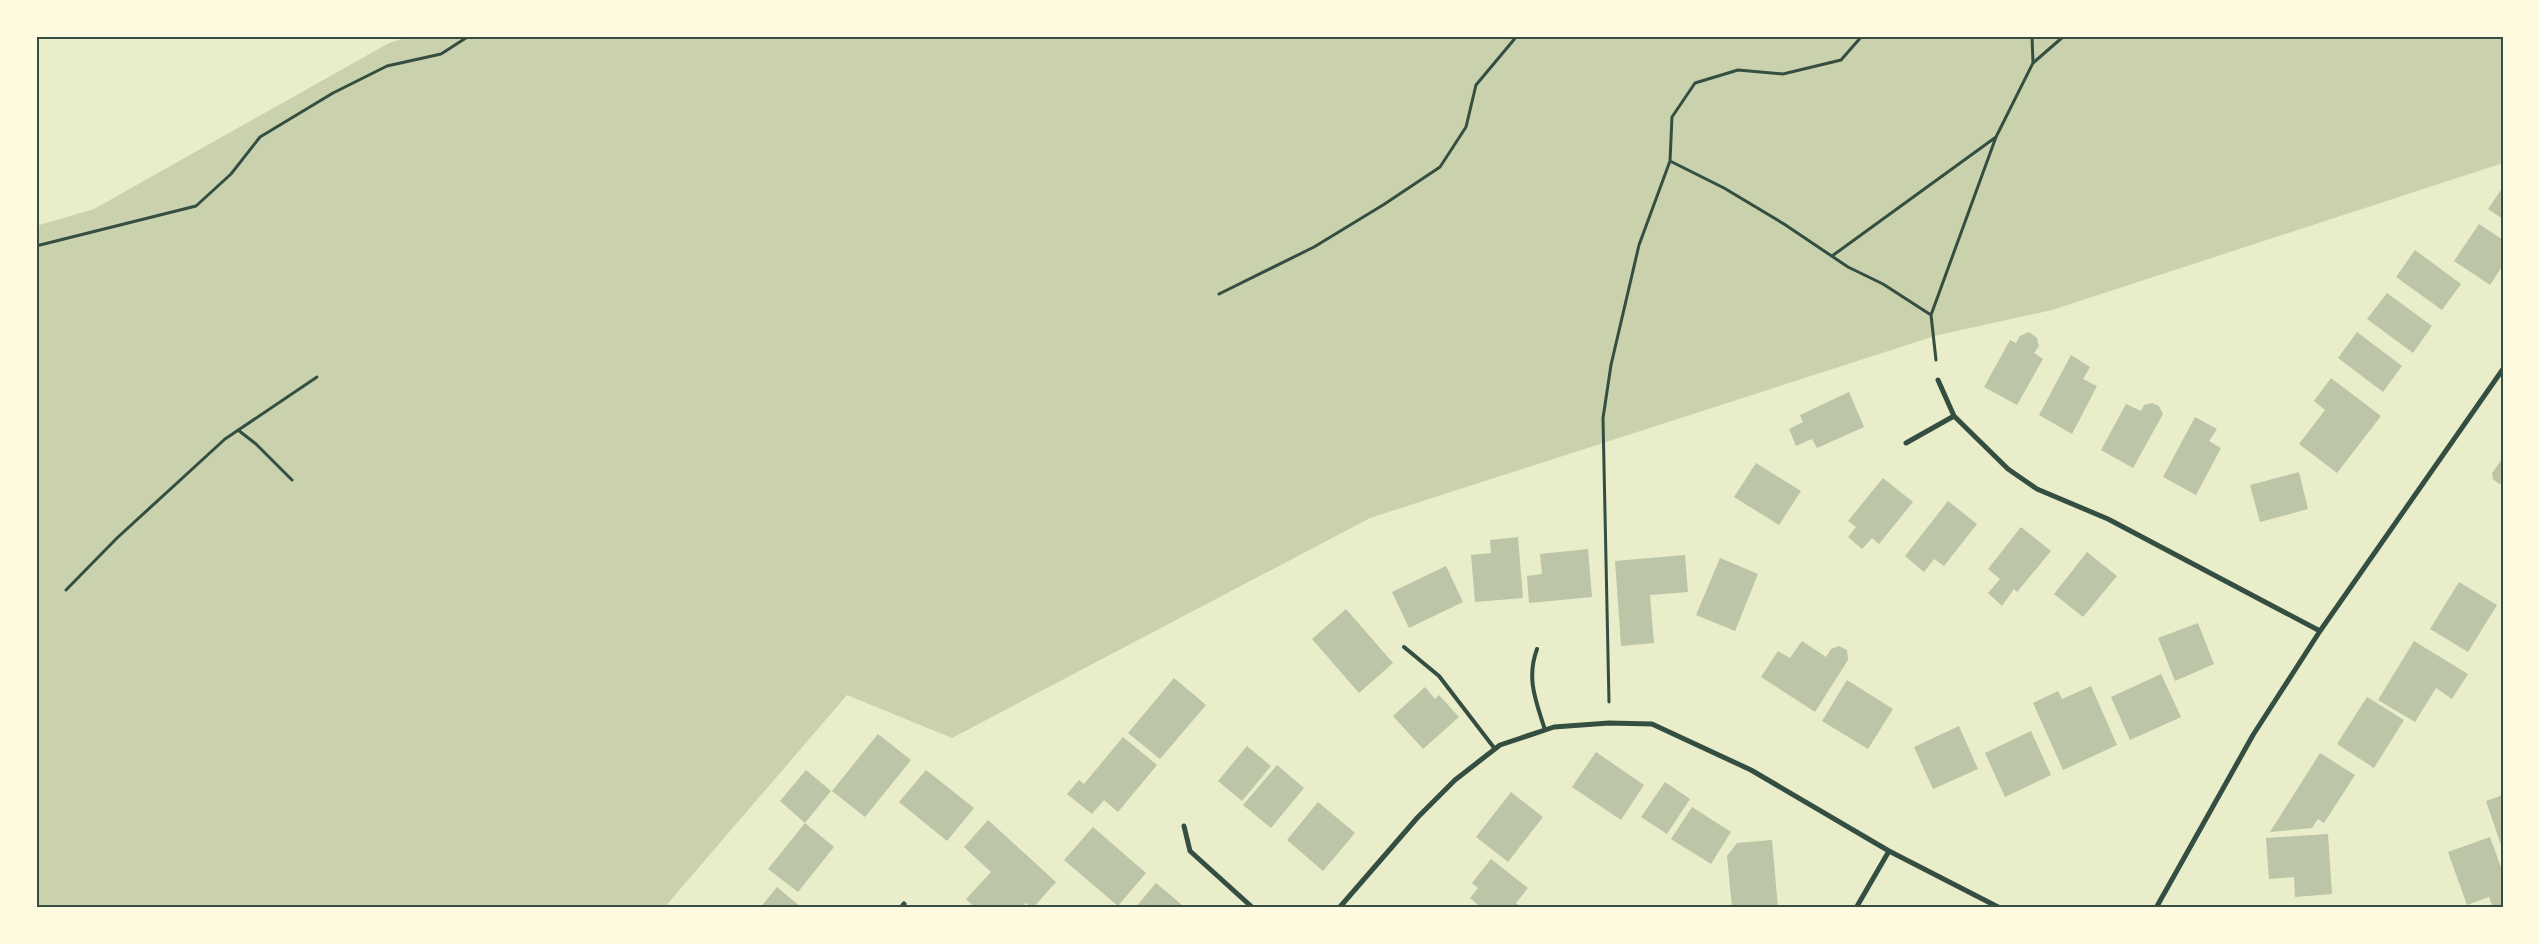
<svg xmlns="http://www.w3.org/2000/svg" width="2539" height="944" font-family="Quicksand,sans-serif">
  <rect width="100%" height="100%" fill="#e9edc9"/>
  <!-- green -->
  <path fill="#cad2ad" d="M 411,36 L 2503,36 L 2503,163 L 2052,310 L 1938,335 L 1370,518 L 952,738 L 847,695 L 664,908 L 36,908 L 36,226 L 94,209 L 389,43 Z"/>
  <!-- building -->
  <path fill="#bcc5a7" d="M 2503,187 L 2503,219 L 2488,209 Z
    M 2479,224 L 2503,240 L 2503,265 L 2490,285 L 2454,261 Z
    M 2415,250 L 2461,284 L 2442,310 L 2396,277 Z
    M 2387,293 L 2432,326 L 2413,353 L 2367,319 Z
    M 2029,332 L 2037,338 L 2039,346 L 2034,353 L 2043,359 L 2017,405 L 1984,387 L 2010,340 L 2016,343 L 2020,336 Z
    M 2357,332 L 2402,366 L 2383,392 L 2338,358 Z
    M 2071,355 L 2090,367 L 2083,379 L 2097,386 L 2072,434 L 2039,415 Z
    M 2331,378 L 2381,416 L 2337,473 L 2299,444 L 2325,410 L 2314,401 Z
    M 1849,392 L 1864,427 L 1817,448 L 1812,439 L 1796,446 L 1789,429 L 1803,422 L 1800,415 Z
    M 2152,403 L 2159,406 L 2163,414 L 2133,468 L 2101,450 L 2126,404 L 2141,411 L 2144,405 Z
    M 2195,417 L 2217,429 L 2209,441 L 2221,448 L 2196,495 L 2163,477 Z
    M 2503,458 L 2503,483 L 2499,484 L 2493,479 L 2492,473 Z
    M 1756,463 L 1801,491 L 1779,525 L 1734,497 Z
    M 2299,472 L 2308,509 L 2260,522 L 2250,485 Z
    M 1883,478 L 1913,502 L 1879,544 L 1872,538 L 1862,549 L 1848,537 L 1856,527 L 1848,521 Z
    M 1948,501 L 1977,524 L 1944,566 L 1934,559 L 1924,572 L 1905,556 Z
    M 2021,527 L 2051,551 L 2017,592 L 2014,589 L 2002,606 L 1988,593 L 2000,579 L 1988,569 Z
    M 1518,537 L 1523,598 L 1475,602 L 1471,555 L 1491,553 L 1490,540 Z
    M 1588,549 L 1592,597 L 1529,603 L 1527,576 L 1542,574 L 1540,554 Z
    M 2087,552 L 2117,576 L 2083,617 L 2054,594 Z
    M 1685,555 L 1688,592 L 1650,595 L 1654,643 L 1621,646 L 1615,561 Z
    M 1720,558 L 1758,574 L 1735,631 L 1696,615 Z
    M 1446,566 L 1463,602 L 1409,628 L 1392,592 Z
    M 2459,582 L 2497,605 L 2468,652 L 2430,629 Z
    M 1346,609 L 1393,663 L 1359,693 L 1312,639 Z
    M 2198,623 L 2214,664 L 2175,681 L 2158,638 Z
    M 1802,641 L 1826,657 L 1831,649 L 1839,646 L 1847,650 L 1848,660 L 1815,712 L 1761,677 L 1778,651 L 1790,658 Z
    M 2414,641 L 2468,674 L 2452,699 L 2436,688 L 2415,722 L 2378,700 Z
    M 2161,674 L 2181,717 L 2130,740 L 2111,697 Z
    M 1174,678 L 1206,705 L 1160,759 L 1128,733 Z
    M 1847,680 L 1893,709 L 1868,749 L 1822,721 Z
    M 2091,686 L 2117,745 L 2063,770 L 2033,703 L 2058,691 L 2062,699 Z
    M 1425,687 L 1435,699 L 1439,695 L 1459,717 L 1423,749 L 1393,716 Z
    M 2367,697 L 2404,720 L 2374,768 L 2337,744 Z
    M 1959,726 L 1978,769 L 1933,789 L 1914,747 Z
    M 2031,731 L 2051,775 L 2005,797 L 1985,753 Z
    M 878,734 L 911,760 L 865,817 L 832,791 Z
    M 1123,737 L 1157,765 L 1118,812 L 1104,800 L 1092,814 L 1067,794 L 1079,780 L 1084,784 Z
    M 1247,746 L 1271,766 L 1242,801 L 1218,781 Z
    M 1596,752 L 1644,785 L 1621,820 L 1572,787 Z
    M 2320,753 L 2355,775 L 2324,823 L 2318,819 L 2312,828 L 2270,832 Z
    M 1277,765 L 1304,788 L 1271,828 L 1243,805 Z
    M 806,770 L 831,791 L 805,823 L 780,801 Z
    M 926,770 L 974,808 L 947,841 L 899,802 Z
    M 1665,782 L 1690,799 L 1667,834 L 1641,817 Z
    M 1511,792 L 1543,817 L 1508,862 L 1476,837 Z
    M 2503,795 L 2503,847 L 2502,848 L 2486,801 Z
    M 1318,802 L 1355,833 L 1323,871 L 1287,840 Z
    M 1692,807 L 1731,832 L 1711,864 L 1671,839 Z
    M 988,820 L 1056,882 L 1033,908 L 1026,903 L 1021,908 L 975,908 L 966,899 L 991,872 L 964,847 Z
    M 805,823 L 834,847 L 798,892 L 768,869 Z
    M 1093,827 L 1146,873 L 1118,906 L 1064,860 Z
    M 2328,834 L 2332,894 L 2295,897 L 2294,877 L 2269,879 L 2266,838 Z
    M 2490,837 L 2503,873 L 2503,908 L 2493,908 L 2489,897 L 2467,905 L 2448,852 Z
    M 1772,840 L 1778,908 L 1732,908 L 1727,856 L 1737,843 Z
    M 1491,859 L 1528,888 L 1516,903 L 1522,908 L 1482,908 L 1470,898 L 1478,888 L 1472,883 Z
    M 1156,883 L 1182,905 L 1180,908 L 1135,908 Z
    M 777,887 L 802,908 L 760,908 Z"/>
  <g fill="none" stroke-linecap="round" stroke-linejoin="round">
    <!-- path -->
    <path stroke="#344e41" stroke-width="3" d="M 2033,63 L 2064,36
      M 1670,161 L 1724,188 L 1784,224 L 1848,267 L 1883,284 L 1931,315 L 1936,360
      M 36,246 L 196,206 L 231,174 L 260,137 L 333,93 L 387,66 L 441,54 L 469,36
      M 1832,256 L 1996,137 L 2033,63 L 2032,36
      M 1219,294 L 1314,247 L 1383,205 L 1440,167 L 1466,127 L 1476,85 L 1517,36
      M 1931,315 L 1996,137
      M 238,430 L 256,444 L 292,480
      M 66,590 L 117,538 L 225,439 L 317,377
      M 1609,702 L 1603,418 L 1611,365 L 1639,245 L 1670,161 L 1672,117 L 1695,83 L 1738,70 L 1783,74 L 1841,60 L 1862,36"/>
    <!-- service -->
    <path stroke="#344e41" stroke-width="4" d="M 1404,647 L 1439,676 L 1495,749
      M 1537,649 C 1526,679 1536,701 1545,730"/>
    <!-- minor -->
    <path stroke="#344e41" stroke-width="5" d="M 1938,380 L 1954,416 L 2008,469 L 2037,489 L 2108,519 L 2320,631
      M 1906,443 L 1954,416
      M 1184,826 L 1190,851 L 1253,908
      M 901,908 L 904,904
      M 1339,908 L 1418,817 L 1455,780 L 1500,745 L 1554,727 L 1609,723 L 1652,724 L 1751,770 L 1889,851 L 2000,908
      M 1856,908 L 1889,851
      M 2156,908 L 2253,735 L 2320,631 L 2503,369"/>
  </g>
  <!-- border -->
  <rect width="2539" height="944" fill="none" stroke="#fefae0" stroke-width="75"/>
  <rect x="38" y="38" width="2464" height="868" fill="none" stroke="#344e41" stroke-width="2"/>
</svg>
